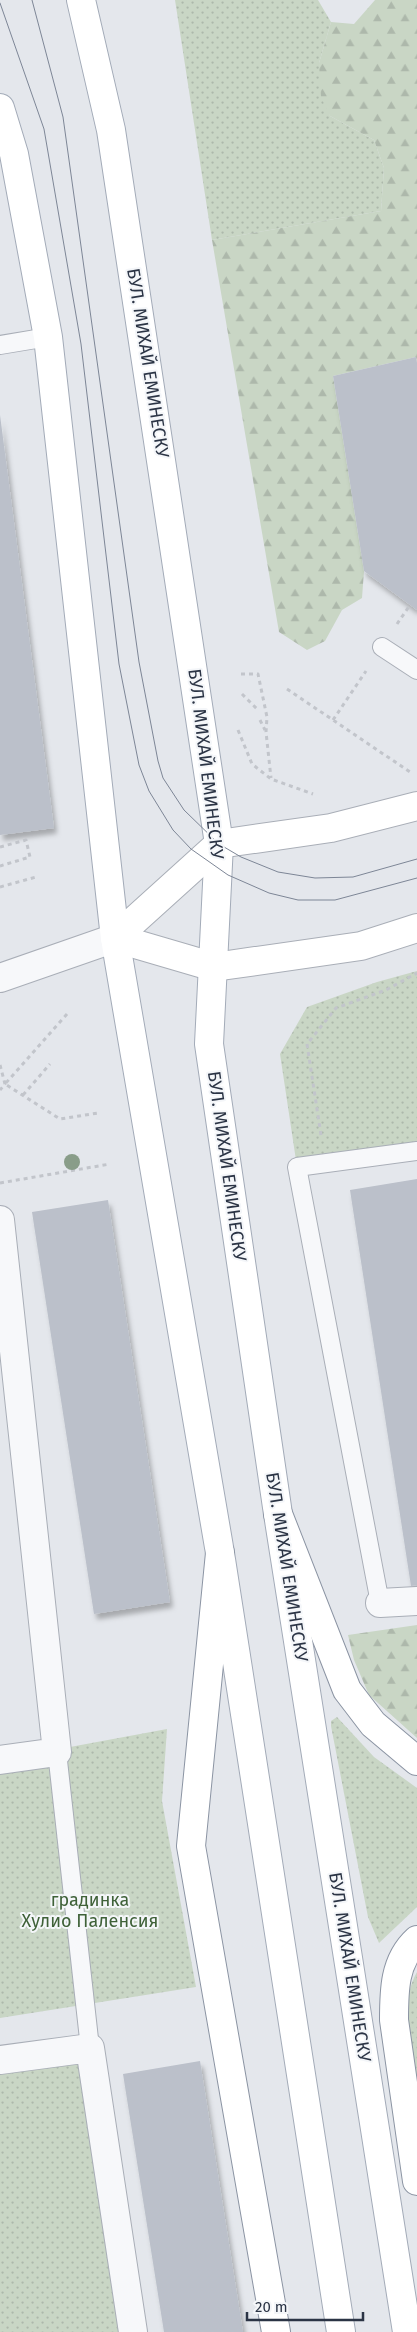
<svg xmlns="http://www.w3.org/2000/svg" width="417" height="2332" font-family="'Fira Sans',sans-serif">
  <defs>
    <pattern id="grass-dots" width="8" height="8" patternUnits="userSpaceOnUse" patternTransform="scale(1.25)"><rect width="8" height="8" fill="#c9d6c5"/><path d="M2 2h.1M6 6h.1" fill="none" stroke="#adb8ab" stroke-width="1.8" stroke-linecap="round"/></pattern>
    <pattern id="forest-firs" width="22" height="20" patternUnits="userSpaceOnUse" patternTransform="scale(1.25)"><rect width="22" height="20" fill="#c9d6c5"/><path d="M5 1l3.5 6h-7zM16 11l3.5 6h-7z" fill="#adb8ab"/></pattern>
    <filter id="shadow"><feDropShadow dx="3" dy="5.5" stdDeviation="2.5" flood-color="#0004"/></filter>
  </defs>
  <rect width="100%" height="100%" fill="#e4e7ec"/>
  <!-- grass -->
  <path fill="url(#grass-dots)" d="M 175,0 L 318,0 L 331,22 L 319,63 L 330,116 L 374,140 L 384,168 L 381,211 L 212,240 Z
    M 417,971 L 417,1151 L 297,1167 L 280,1054 L 307,1007 L 377,982 Z
    M 337,1717 L 374,1757 L 417,1788 L 417,1907 L 379,1943 L 368,1917 L 331,1726 L 331,1721 Z
    M 167,1729 L 162,1801 L 196,1987 L 0,2018 L 0,1760 Z
    M 417,1972 L 417,2092 C 412,2054 397,2007 417,1972 Z
    M 90,2048 L 133,2332 L 0,2332 L 0,2060 Z"/>
  <!-- forest -->
  <path fill="url(#forest-firs)" d="M 375,0 L 417,0 L 417,363 L 416,357 L 333,376 L 364,571 L 362,598 L 342,610 L 325,641 L 307,650 L 279,632 L 212,240 L 381,211 L 384,168 L 374,140 L 330,116 L 321,97 L 319,63 L 331,22 L 354,24 Z
    M 417,1625 L 417,1738 L 369,1695 L 354,1660 L 348,1635 Z"/>
  <!-- building -->
  <path fill="#bbc0ca" filter="url(#shadow)" d="M 416,357 L 417,363 L 417,610 L 364,571 L 333,376 Z
    M 0,415 L 54,828 L 0,835 Z
    M 417,1179 L 417,1585 L 411,1586 L 350,1190 Z
    M 108,1200 L 170,1602 L 94,1614 L 32,1212 Z
    M 200,2061 L 243,2332 L 164,2332 L 123,2074 Z"/>
  <g fill="none" stroke-linecap="round" stroke-linejoin="round">
    <defs>
      <path id="service" d="M 0,345 L 48,337
        M 382,647 L 417,670
        M 380,1603 L 297,1167 L 417,1151
        M 57,1752 L 90,2048"/>
      <path id="minor" d="M 0,978 L 115,938
        M 0,1220 L 57,1752 L 0,1760
        M 380,1603 L 417,1601
        M 0,2060 L 90,2048 L 133,2332"/>
      <path id="secondary" d="M 115,938 L 219,844 L 331,828 L 417,806
        M 115,938 L 214,967 L 361,946 L 417,928"/>
      <path id="primary" d="M 81,0 L 111,130 L 219,844 L 209,1044 L 278,1514 L 407,2332
        M 0,108 L 14,154 L 48,337 L 115,938 L 220,1553 L 341,2332"/>
      <path id="trunk" d="M 278,1514 L 347,1690 L 373,1724 L 417,1761
        M 220,1553 L 191,1846 L 276,2332
        M 417,1940 C 394,1961 394,1991 394,2020 L 417,2181"/>
    </defs>
    <!-- service casing -->
    <use href="#service" stroke="#a9aeb7" stroke-width="20"/>
    <!-- minor casing -->
    <use href="#minor" stroke="#a9aeb7" stroke-width="30"/>
    <!-- secondary casing -->
    <use href="#secondary" stroke="#a9aeb7" stroke-width="30"/>
    <!-- primary casing -->
    <use href="#primary" stroke="#a3abb8" stroke-width="30"/>
    <!-- trunk casing -->
    <use href="#trunk" stroke="#8b94a3" stroke-width="30"/>
    <!-- path -->
    <path stroke="#c2c5cb" stroke-width="3" stroke-dasharray="4 4" stroke-linecap="butt" d="M 397,624 L 410,605
      M 241,674 L 258,674 L 267,717 L 266,732 L 271,778
      M 287,689 L 410,772
      M 242,694 L 257,709
      M 260,720 L 265,730
      M 333,720 L 366,671
      M 238,730 L 252,764 L 271,779 L 313,794
      M 0,847 L 26,840 L 30,857 L 0,866
      M 0,887 L 36,877
      M 67,1014 L 5,1084 L 60,1119 L 98,1113
      M 0,1065 L 5,1084 L 0,1090
      M 23,1095 L 50,1064
      M 321,1135 L 307,1044 L 336,1008 L 386,990 L 417,973
      M 0,1183 L 110,1164"/>
    <!-- service -->
    <use href="#service" stroke="#f7f8fa" stroke-width="18"/>
    <!-- minor -->
    <use href="#minor" stroke="#f7f8fa" stroke-width="28"/>
    <!-- secondary -->
    <use href="#secondary" stroke="#fff" stroke-width="28"/>
    <!-- primary -->
    <use href="#primary" stroke="#fff" stroke-width="28"/>
    <!-- trunk -->
    <use href="#trunk" stroke="#fff" stroke-width="28"/>
    <!-- tram -->
    <path stroke="#7d8696" stroke-width="1" d="M 32,0 L 63,117 L 139,662 L 158,761 L 163,778 L 184,810 L 219,844 L 241,857 L 278,872 L 315,878 L 353,877 L 417,859
      M 0,3 L 44,129 L 81,344 L 119,664 L 139,765 L 149,791 L 173,830 L 191,849 L 228,875 L 269,893 L 298,900 L 335,900 L 417,878"/>
  </g>
  <!-- trees -->
  <circle fill="#899d89" cx="72" cy="1162" r="8"/>
  <g text-anchor="middle" dominant-baseline="central" stroke-width="4" stroke-linejoin="round" paint-order="stroke">
    <!-- street labels -->
    <g font-size="18" fill="#2b3445" stroke="#f4f6f9">
      <text transform="translate(148 363) rotate(81)">БУЛ. МИХАЙ ЕМИНЕСКУ</text>
      <text transform="translate(206 764) rotate(83)">БУЛ. МИХАЙ ЕМИНЕСКУ</text>
      <text transform="translate(227 1166) rotate(82)">БУЛ. МИХАЙ ЕМИНЕСКУ</text>
      <text transform="translate(287 1567) rotate(81)">БУЛ. МИХАЙ ЕМИНЕСКУ</text>
      <text transform="translate(350 1967) rotate(81)">БУЛ. МИХАЙ ЕМИНЕСКУ</text>
    </g>
    <!-- park labels -->
    <g font-size="18" fill="#3f6138" stroke="#f4f6f9">
      <text x="90" y="1900">градинка<tspan x="90" dy="21">Хулио Паленсия</tspan></text>
    </g>
  </g>
  <!-- scale -->
  <path d="M247 2312v8h116v-8" fill="none" stroke="#2b3445" stroke-width="2.5"/>
  <text x="255" y="2312" font-size="15" fill="#2b3445" stroke="#f4f6f9" stroke-width="4" paint-order="stroke">20 m</text>
</svg>
